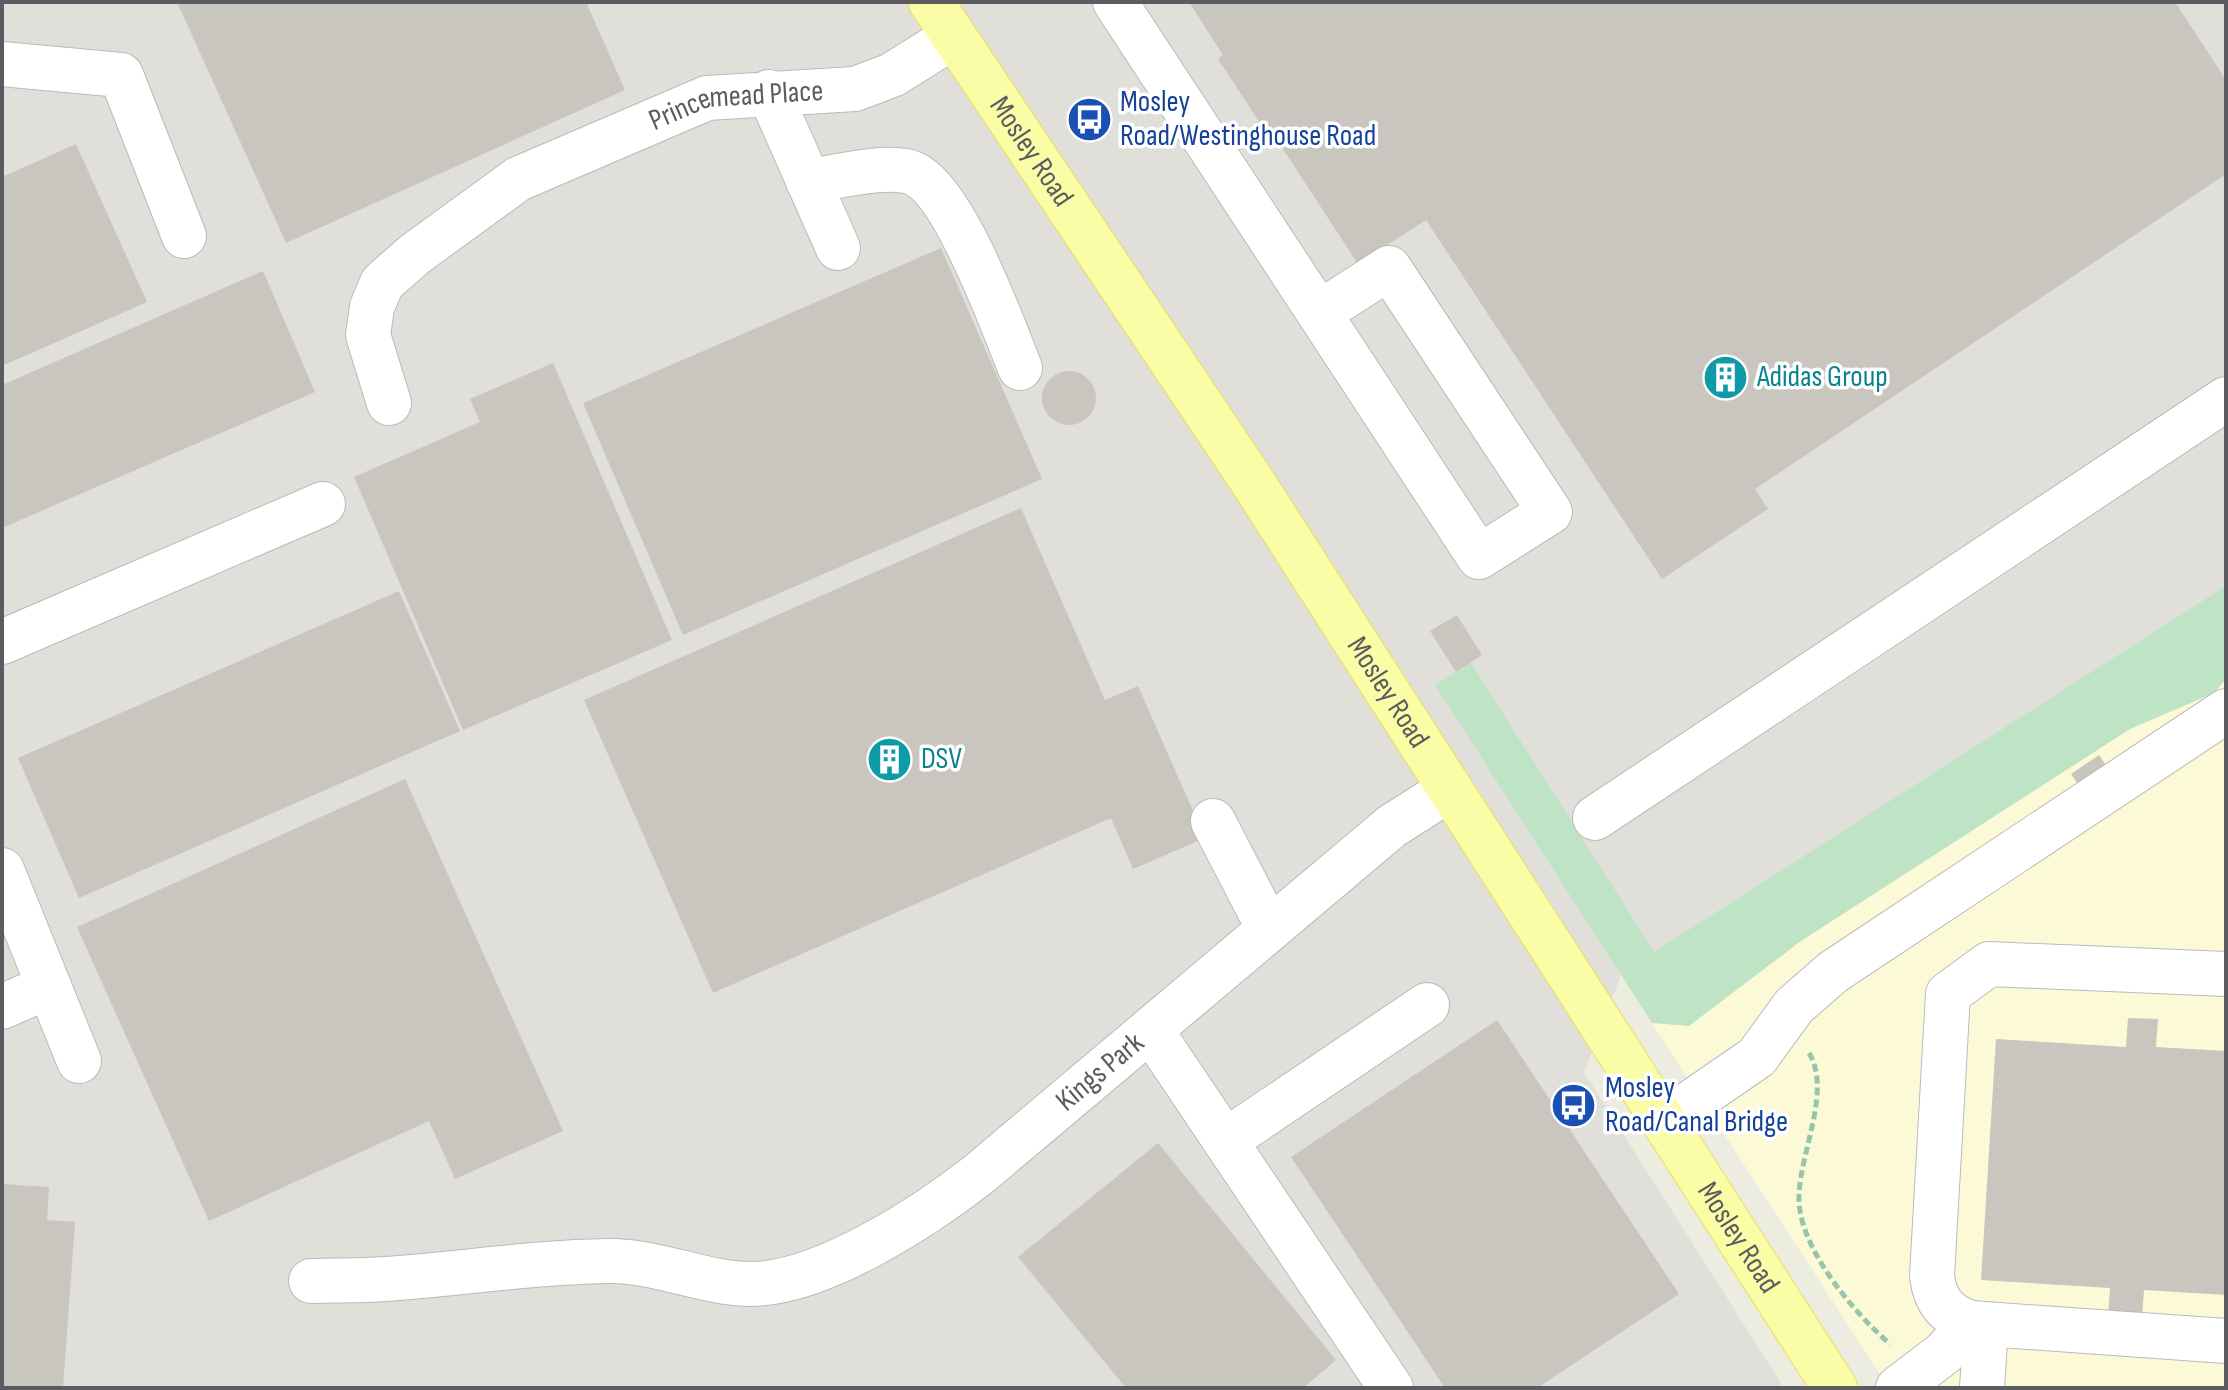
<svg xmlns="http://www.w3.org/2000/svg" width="2228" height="1390" font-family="'Sofia Sans Condensed',sans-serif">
  <rect width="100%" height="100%" fill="#ecece1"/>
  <!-- commercial -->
  <path fill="#fcfad6" d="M 2226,587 L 2226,1388 L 1889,1388 L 1621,975 Z"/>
  <!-- industrial -->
  <path fill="#e0dfd9" d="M 2,2 L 2226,2 L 2226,587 L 1621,975 L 1584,1072 L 1784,1388 L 2,1388 Z"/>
  <!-- green -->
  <path fill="#bee3c5" d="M 2226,586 L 2226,679 L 2214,693 L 2130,729 L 1801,941 L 1689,1026 L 1652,1023 L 1435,685 L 1471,663 L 1654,952 Z"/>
  <!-- building -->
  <path fill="#c8c6be" d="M 177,2 L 586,2 L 625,90 L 286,243 Z
    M 1189,2 L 2175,2 L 2226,80 L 2226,174 L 1755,489 L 1768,509 L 1662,579 L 1426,220 L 1358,264 L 1268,126 L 1264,129 L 1218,59 L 1223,55 Z
    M 76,144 L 147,302 L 2,366 L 2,177 Z
    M 941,248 L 1042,479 L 683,635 L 583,403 Z
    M 263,271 L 315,392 L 2,528 L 2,385 Z
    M 553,363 L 672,640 L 463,730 L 354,477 L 480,422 L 470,399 Z
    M1042 398a27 27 0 1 1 54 0a27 27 0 1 1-54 0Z
    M 1021,508 L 1105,700 L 1138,686 L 1205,838 L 1133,869 L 1111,818 L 713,993 L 584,700 Z
    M 399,591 L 460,731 L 79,898 L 18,758 Z
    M 1457,615 L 1482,655 L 1456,672 L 1430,631 Z
    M 2099,755 L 2113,776 L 2085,795 L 2071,774 Z
    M 405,779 L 563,1131 L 455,1179 L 429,1121 L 209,1221 L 77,927 Z
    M 2128,1018 L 2158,1019 L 2156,1047 L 2226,1051 L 2226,1295 L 2144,1290 L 2142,1318 L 2108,1316 L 2110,1288 L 1981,1280 L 1996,1039 L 2126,1047 Z
    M 1497,1020 L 1679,1294 L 1537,1388 L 1445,1388 L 1291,1157 Z
    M 1158,1143 L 1336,1360 L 1303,1388 L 1126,1388 L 1018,1257 Z
    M 2,1184 L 49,1187 L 47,1220 L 75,1222 L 63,1388 L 2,1388 Z"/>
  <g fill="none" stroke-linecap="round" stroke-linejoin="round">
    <defs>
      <g id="minor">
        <path d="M 1115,2 L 1479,557 L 1550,512 L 1389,268 L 1319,313"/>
        <path d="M 2,64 L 121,75 L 184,236"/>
        <path d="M 769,92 L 838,248"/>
        <path d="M 808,181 C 838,177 876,166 906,171 C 951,179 1003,326 1020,368"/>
        <path id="s1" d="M 389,403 L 368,335 L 372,307 L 382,283 L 415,254 L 518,179 L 707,98 L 855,89 L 892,75 L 953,37"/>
        <path d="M 2,642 L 323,504"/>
        <path d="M 1595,818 L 2226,399"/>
        <path d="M 1213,821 L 1269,929"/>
        <path d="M 2,870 L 79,1061"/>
        <path d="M 2226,974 L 1989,964 L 1948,994 L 1932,1276 C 1935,1301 1946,1315 1971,1323 L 2226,1341"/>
        <path d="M 2,1007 L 49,986"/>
        <path d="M 1152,1032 L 1391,1388"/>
        <path d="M 1664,1121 L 1757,1057 L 1794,1006 L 1833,972 L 2226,711"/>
        <path d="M 1225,1141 L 1427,1005"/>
        <path id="s2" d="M 311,1281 C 335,1280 360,1281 384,1279 C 459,1274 533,1262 608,1261 C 657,1260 703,1284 752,1284 C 823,1283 924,1217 979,1174 L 1392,826 L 1450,789"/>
        <path d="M 1898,1388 L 1944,1353 L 1971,1323"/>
        <path d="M 1982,1388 L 1986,1325"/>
      </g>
      <g id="major">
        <path id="s3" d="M 931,2 L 1252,481 L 1835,1388"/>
      </g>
    </defs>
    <!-- minor casing -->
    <use href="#minor" stroke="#b9bac0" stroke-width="46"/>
    <!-- major casing -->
    <use href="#major" stroke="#ecde5a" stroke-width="46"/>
    <!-- path -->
    <path stroke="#97c4ac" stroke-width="5" stroke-dasharray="8 4" stroke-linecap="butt" d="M 1809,1053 C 1832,1091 1800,1152 1799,1196 C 1797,1246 1854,1313 1890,1344"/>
    <!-- minor -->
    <use href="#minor" stroke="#fff" stroke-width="44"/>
    <!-- major -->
    <use href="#major" stroke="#fbfca6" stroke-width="44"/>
  </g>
  <!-- icons -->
  <defs>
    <symbol id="bus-disc" viewBox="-11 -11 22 22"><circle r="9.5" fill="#1a4fb4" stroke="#fff"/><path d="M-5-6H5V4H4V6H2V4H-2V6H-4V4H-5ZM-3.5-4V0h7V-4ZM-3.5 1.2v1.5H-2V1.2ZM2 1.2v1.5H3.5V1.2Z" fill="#fff"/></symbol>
    <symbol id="building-disc" viewBox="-11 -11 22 22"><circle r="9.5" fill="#0f9aa8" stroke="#fff"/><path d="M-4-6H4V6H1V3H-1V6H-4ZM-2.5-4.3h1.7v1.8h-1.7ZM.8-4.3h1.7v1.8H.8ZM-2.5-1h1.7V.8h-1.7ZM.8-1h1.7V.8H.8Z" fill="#fff"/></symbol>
  </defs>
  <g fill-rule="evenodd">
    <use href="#bus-disc" x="1064" y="94" width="51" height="51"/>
    <use href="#building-disc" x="1700" y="352" width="51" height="51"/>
    <use href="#building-disc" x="864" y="734" width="51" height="51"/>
    <use href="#bus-disc" x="1548" y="1080" width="51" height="51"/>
  </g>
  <g text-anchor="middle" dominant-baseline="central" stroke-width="7" stroke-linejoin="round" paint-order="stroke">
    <!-- transit labels -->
    <g font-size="30" fill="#164399" stroke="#fff" text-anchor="start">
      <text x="1120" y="102">Mosley<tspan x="1120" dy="34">Road/Westinghouse Road</tspan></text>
      <text x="1605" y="1088">Mosley<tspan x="1605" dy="34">Road/Canal Bridge</tspan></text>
    </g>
    <!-- street labels -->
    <g font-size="30" fill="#5a5c62" stroke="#fff">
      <text stroke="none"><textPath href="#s1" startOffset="530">Princemead Place</textPath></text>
      <text stroke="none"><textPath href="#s3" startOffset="180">Mosley Road</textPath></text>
      <text stroke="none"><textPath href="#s3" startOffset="828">Mosley Road</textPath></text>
      <text stroke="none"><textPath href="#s2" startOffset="858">Kings Park</textPath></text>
      <text stroke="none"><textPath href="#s3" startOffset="1476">Mosley Road</textPath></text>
    </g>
    <!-- culture labels -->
    <g font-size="30" fill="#0d838f" stroke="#fff" text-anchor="start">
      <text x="1757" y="377">Adidas Group</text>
      <text x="921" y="759">DSV</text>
    </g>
  </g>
  <!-- border -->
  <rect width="2228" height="1390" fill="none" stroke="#5a5c62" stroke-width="8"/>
</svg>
